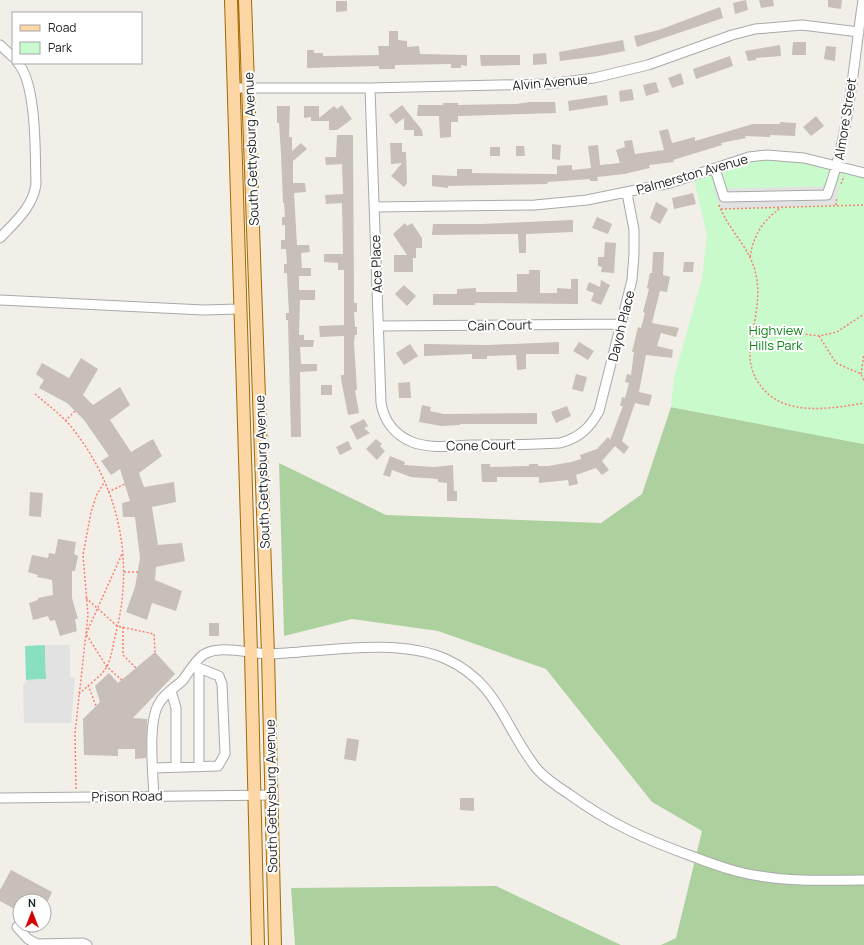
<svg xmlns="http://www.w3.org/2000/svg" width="864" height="945" font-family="Manrope,sans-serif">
  <rect width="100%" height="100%" fill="#f2efe9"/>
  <!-- forest -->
  <path fill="#add19e" d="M 671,407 L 864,444 L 864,945 L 661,945 L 676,938 L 702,831 L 652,802 L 546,669 L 438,631 L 352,619 L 284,636 L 279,463 L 386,515 L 601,523 L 642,494 Z
    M 496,886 L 621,945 L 295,945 L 291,888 Z"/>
  <!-- park -->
  <path fill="#c8facc" d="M 781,159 L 802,162 L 864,177 L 864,444 L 671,407 L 674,378 L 702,278 L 707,235 L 694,180 C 725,169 748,160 781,159 Z"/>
  <!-- pitch -->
  <path fill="#88e0be" d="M 45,645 L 46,679 L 26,680 L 25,646 Z"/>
  <!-- parking -->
  <path fill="#e2e2e2" d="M 840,186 L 836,199 L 836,205 L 721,209 L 714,189 Z
    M 45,645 L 70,645 L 70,677 L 75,678 L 71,723 L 24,723 L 23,684 L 26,683 L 26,680 L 46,679 Z"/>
  <!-- building -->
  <path fill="#c7bfb8" d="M 746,0 L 748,10 L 735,14 L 733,3 Z
    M 759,0 L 773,0 L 774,6 L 761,8 Z
    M 828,0 L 842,0 L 841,9 L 828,7 Z
    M 336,1 L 347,1 L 347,11 L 336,12 Z
    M 720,7 L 723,18 L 637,47 L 634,36 L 659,30 Z
    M 389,31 L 398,31 L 398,40 L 407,41 L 407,47 L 419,46 L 420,54 L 467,55 L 467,66 L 461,65 L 461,68 L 451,68 L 451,64 L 395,65 L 395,69 L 379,69 L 379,66 L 307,68 L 307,50 L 314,50 L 314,53 L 323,53 L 323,56 L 379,55 L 378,46 L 389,46 Z
    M 623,40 L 625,51 L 599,56 L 560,61 L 559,52 Z
    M 793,42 L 806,42 L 806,55 L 792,55 Z
    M 780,45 L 781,56 L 756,58 L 756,60 L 748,61 L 745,51 Z
    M 826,46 L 836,47 L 835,61 L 824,59 Z
    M 546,53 L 547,64 L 533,65 L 533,54 Z
    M 480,55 L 520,55 L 520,65 L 481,66 Z
    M 730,56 L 733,66 L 696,79 L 693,69 Z
    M 681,73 L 684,84 L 672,88 L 668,78 Z
    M 656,82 L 659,92 L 646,96 L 643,85 Z
    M 632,89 L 634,100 L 620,102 L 619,91 Z
    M 607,95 L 608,105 L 569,111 L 568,101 Z
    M 530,102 L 555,102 L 556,113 L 458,116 L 458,122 L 451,122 L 451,137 L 440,138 L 439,116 L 417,116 L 418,105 L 443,105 L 443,103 L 458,103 L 458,105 L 516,104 Z
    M 342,105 L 352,119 L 337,130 L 329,130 L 329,121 L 311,121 L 311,117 L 304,118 L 304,106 L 319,106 L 319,118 L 334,106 L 337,109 Z
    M 402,105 L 422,130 L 423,136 L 414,136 L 414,130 L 404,130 L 404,118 L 396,124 L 389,115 Z
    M 277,106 L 290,106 L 289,137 L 292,137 L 292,151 L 301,143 L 307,149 L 293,161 L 293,183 L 305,183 L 306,192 L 294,193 L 297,245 L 309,245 L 310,252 L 301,253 L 302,268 L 311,268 L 311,276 L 299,276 L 299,290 L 315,290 L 315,300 L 300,300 L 299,335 L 304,335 L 304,340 L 314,340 L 313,347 L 300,347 L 301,364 L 317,364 L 317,371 L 300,372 L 301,437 L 291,437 L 288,320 L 286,320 L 286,313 L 289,313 L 288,296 L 287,273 L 284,273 L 284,264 L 287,264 L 286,249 L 281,249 L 281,240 L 285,240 L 285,225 L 282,225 L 282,217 L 285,217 L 284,203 L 283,203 L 281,153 L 279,123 L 277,123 Z
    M 816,116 L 824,126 L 811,136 L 803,127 Z
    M 780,122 L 796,123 L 795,136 L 770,135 L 770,137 L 745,136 L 746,138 L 721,143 L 722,145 L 673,160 L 674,162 L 649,165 L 650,168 L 624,174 L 597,177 L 598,181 L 590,181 L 590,179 L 548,182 L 547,184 L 448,186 L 448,188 L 432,186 L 432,175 L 457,176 L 457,169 L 472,169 L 472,173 L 557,174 L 557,166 L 572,165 L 572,170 L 591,168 L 588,146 L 598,145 L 600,165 L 620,163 L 616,150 L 625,147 L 624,141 L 632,140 L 635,154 L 664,150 L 659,131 L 668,129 L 672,143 L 695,137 L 695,141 L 753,124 L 780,124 Z
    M 337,135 L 353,135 L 354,303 L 357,303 L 357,312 L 354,312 L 355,327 L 357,327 L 357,335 L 355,335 L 354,342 L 357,390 L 355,390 L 359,413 L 348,415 L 341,379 L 341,375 L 344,375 L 344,336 L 320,337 L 319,326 L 344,325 L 344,270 L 338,270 L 338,263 L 324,262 L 324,254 L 343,254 L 342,203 L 326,204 L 325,195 L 343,194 L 342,164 L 326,165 L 325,157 L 336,157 Z
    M 390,143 L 402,143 L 402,152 L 406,152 L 407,183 L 404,187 L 391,176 L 402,163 L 391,164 Z
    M 552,144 L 561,145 L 560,160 L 552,159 Z
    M 516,146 L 524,146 L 525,156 L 516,156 Z
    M 490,147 L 500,147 L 500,156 L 490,156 Z
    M 693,193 L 696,204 L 674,209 L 672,198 Z
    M 656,202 L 668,209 L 660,224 L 650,218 Z
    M 597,217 L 612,224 L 608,234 L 592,228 Z
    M 573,220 L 573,232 L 526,234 L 526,253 L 519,253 L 518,234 L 432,235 L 433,224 L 482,224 Z
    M 405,223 L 407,226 L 412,223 L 422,238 L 422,248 L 416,248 L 416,258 L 413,258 L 413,272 L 394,272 L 394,255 L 407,255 L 393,234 Z
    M 605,242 L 616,243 L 614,273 L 601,272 L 602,267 L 598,266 L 598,257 L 604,257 Z
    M 653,252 L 664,252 L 663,275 L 670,277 L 667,292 L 660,291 L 652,323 L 679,328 L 676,337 L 661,333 L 657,346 L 673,350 L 672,358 L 646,355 L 639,392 L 652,395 L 649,406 L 635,403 L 622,441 L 629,447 L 624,454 L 615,446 L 602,461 L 609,470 L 602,475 L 596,468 L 576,475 L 578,484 L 569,486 L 568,480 L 539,483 L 539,477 L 497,477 L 497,482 L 482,482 L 481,464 L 490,464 L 490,467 L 529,466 L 529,464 L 538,464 L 538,466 L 548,466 L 571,462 L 581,459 L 580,455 L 597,449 L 608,437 L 610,440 L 623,406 L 620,406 L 622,397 L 625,398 L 629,383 L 625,382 L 627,374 L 631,375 L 634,352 L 632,352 L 638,327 L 641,328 L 645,313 L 643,312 L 649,289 L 647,288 L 650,273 L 652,273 Z
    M 684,262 L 694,262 L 693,272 L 683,272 Z
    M 529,270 L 540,270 L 540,293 L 557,293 L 557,288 L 571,289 L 571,279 L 578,279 L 578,304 L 475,303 L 475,305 L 433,305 L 433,294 L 457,294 L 457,289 L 476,288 L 476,292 L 517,292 L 517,274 L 529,274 Z
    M 601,280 L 610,285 L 601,305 L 591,301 L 594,293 L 586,290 L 589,282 L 600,287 Z
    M 404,285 L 416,296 L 407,306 L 395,294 Z
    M 559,342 L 559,354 L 526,354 L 526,369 L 517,370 L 516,355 L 487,356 L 487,359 L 472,359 L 472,354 L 424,356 L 424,344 L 487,345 Z
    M 579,342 L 594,351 L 588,360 L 573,351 Z
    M 410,344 L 418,356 L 404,365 L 396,353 Z
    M 81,358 L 98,369 L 83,395 L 93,405 L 120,387 L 130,405 L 110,420 L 131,452 L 153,439 L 162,456 L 139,473 L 144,487 L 174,482 L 176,502 L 152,507 L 158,545 L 182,543 L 185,561 L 156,567 L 155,580 L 182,591 L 176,611 L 152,603 L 147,620 L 126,612 L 135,587 L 140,558 L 135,517 L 123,517 L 122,503 L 130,501 L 120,469 L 111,475 L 101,461 L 109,456 L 84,420 L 67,403 L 39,388 L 44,380 L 36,374 L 42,363 L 69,378 Z
    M 576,374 L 587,377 L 583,392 L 572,389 Z
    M 410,382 L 411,398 L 399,398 L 398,383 Z
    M 321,385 L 332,385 L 332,395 L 321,395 Z
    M 422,405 L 431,407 L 430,411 L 444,414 L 537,413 L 537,424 L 460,424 L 460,425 L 441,426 L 419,422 Z
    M 567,406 L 571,416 L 556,423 L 551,412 Z
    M 364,419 L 368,426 L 364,428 L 370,433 L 357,440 L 350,426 Z
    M 376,439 L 382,444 L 380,446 L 385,451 L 377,460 L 366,449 Z
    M 348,441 L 352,449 L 340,455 L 336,447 Z
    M 390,456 L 405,462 L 404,465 L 434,467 L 453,465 L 454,491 L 457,491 L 457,501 L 447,501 L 447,483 L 438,482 L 438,479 L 411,477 L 392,470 L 390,477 L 383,475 Z
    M 30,492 L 43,493 L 41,517 L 29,516 Z
    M 58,539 L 76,542 L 74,554 L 78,556 L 75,571 L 72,571 L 72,598 L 78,619 L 75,619 L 77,631 L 60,636 L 55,620 L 50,621 L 48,616 L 33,620 L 29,603 L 38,600 L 38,598 L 53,595 L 52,580 L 37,577 L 38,575 L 28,572 L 32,555 L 48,558 L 49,553 L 55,554 Z
    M 209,623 L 219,623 L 219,636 L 209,636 Z
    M 155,652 L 175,674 L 133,718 L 147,719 L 146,758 L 135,759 L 135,749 L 118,749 L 118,756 L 84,755 L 83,719 L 100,702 L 95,686 L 109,673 L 118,683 Z
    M 347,738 L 359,740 L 356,761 L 344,759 Z
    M 460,798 L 474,798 L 474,811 L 460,810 Z
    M 11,870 L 52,892 L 48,901 L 20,901 L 20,912 L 0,901 L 0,890 Z"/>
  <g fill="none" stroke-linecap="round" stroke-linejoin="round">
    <defs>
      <path id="minor" d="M 0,45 L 13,57
        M 234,88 L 370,88 L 549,84 L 594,78 L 648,65 L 732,35 L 755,29 L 802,25 L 859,32
        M 370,88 L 381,403 C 384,421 395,435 412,442 C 430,449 452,446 470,445 C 500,445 530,445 560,443 C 579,438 590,428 599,411 L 632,280 L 634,254 L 634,230 L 627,193
        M 715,169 L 724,197 L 827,195 C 850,133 853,65 863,0
        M 374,207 L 535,205 L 587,200 L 670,183 L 749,157 L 767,155 L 804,158 L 864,173
        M 0,238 C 15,222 33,207 36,184 C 35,154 37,85 18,63
        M 0,300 L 203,310 L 240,309
        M 379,326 L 621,324
        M 199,670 L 199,767
        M 171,691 L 176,708 L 176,767
        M 153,768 L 218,766 L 225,754 L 222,684 L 219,676 L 194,666
        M 154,796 C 153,773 147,719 160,702 C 165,693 176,687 183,680 C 189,672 195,661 203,655 C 219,644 251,654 270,654 C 322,652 397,637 446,659 C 499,683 504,728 537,769 C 546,779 558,787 569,794 C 610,824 647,840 694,857 C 716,865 737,873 760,876 C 794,882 829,880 864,880
        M 0,798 L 272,795
        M 17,927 L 28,939 L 37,944 L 83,943 L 87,945"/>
      <path id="major" d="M 231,0 L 251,653 L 258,945
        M 245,0 L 268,654 L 275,945"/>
    </defs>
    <!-- minor casing -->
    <use href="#minor" stroke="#a9a9a9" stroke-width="11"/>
    <!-- major casing -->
    <use href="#major" stroke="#a06b00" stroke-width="14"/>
    <!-- path -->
    <path stroke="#fa8072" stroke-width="1.5" stroke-dasharray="2 2" stroke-linecap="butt" d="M 841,184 L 844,176
      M 719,205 C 728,230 751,248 756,275 C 762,302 751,329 750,356 C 750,366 754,377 760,385 C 783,417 829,409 864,403
      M 836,205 L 837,197
      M 721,209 L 864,205
      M 750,257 C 754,234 763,220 782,207
      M 754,328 L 819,336 L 837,332 L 864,314
      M 819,336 L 836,363 L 861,374 L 864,381
      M 861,374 L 864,354
      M 35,394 C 48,405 63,416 73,429 C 120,489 134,560 116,633 C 113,644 112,656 107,666 C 104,674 86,687 79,694
      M 65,421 L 75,411
      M 108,492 L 125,484
      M 124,572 L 138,572
      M 86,598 L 117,626 L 154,634 L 155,652
      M 123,627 L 123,655 L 136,668
      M 122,680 L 107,667 L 86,634 L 122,554
      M 88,685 L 96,706
      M 76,789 L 75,733 L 88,615 L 83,555 L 91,512 L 97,494 L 104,483"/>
    <!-- minor -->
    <use href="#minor" stroke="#fff" stroke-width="9"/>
    <!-- major -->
    <use href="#major" stroke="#fcd6a4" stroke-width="12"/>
  </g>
  <g text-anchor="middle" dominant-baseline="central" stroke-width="4" stroke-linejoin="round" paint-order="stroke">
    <!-- street labels -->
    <g font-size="13" fill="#222" stroke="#fff">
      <text transform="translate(550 82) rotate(-5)">Alvin Avenue</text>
      <text transform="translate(845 119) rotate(-81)">Almore Street</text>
      <text transform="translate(251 149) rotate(-92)">South Gettysburg Avenue</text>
      <text transform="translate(692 174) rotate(-16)">Palmerston Avenue</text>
      <text transform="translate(376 264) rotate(-92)">Ace Place</text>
      <text transform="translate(500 325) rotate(-1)">Cain Court</text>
      <text transform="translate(621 326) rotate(-76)">Dayoh Place</text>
      <text transform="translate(481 445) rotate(-1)">Cone Court</text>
      <text transform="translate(262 472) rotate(-92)">South Gettysburg Avenue</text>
      <text transform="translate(127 796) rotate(-1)">Prison Road</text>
      <text transform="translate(271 796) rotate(-91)">South Gettysburg Avenue</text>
    </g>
    <!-- park labels -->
    <g font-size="13" fill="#0c8416" stroke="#fff">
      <text x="776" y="330">Highview<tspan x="776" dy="15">Hills Park</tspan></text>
    </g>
  </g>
  <!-- legend -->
  <rect x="12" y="12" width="130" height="52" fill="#ffffff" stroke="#a7a7a7"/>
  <rect x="20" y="25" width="20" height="6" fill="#fcd6a4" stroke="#a7a7a7"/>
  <text x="48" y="32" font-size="12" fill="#222222">Road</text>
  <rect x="20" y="42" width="20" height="12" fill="#c8facc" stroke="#a7a7a7"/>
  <text x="48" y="52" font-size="12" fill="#222222">Park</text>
  <!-- north arrow -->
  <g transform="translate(32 913)"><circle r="19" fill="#ffffff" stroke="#a7a7a7"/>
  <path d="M0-3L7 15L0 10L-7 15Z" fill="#d40000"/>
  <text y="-6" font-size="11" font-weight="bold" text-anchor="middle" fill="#222222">N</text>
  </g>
</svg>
